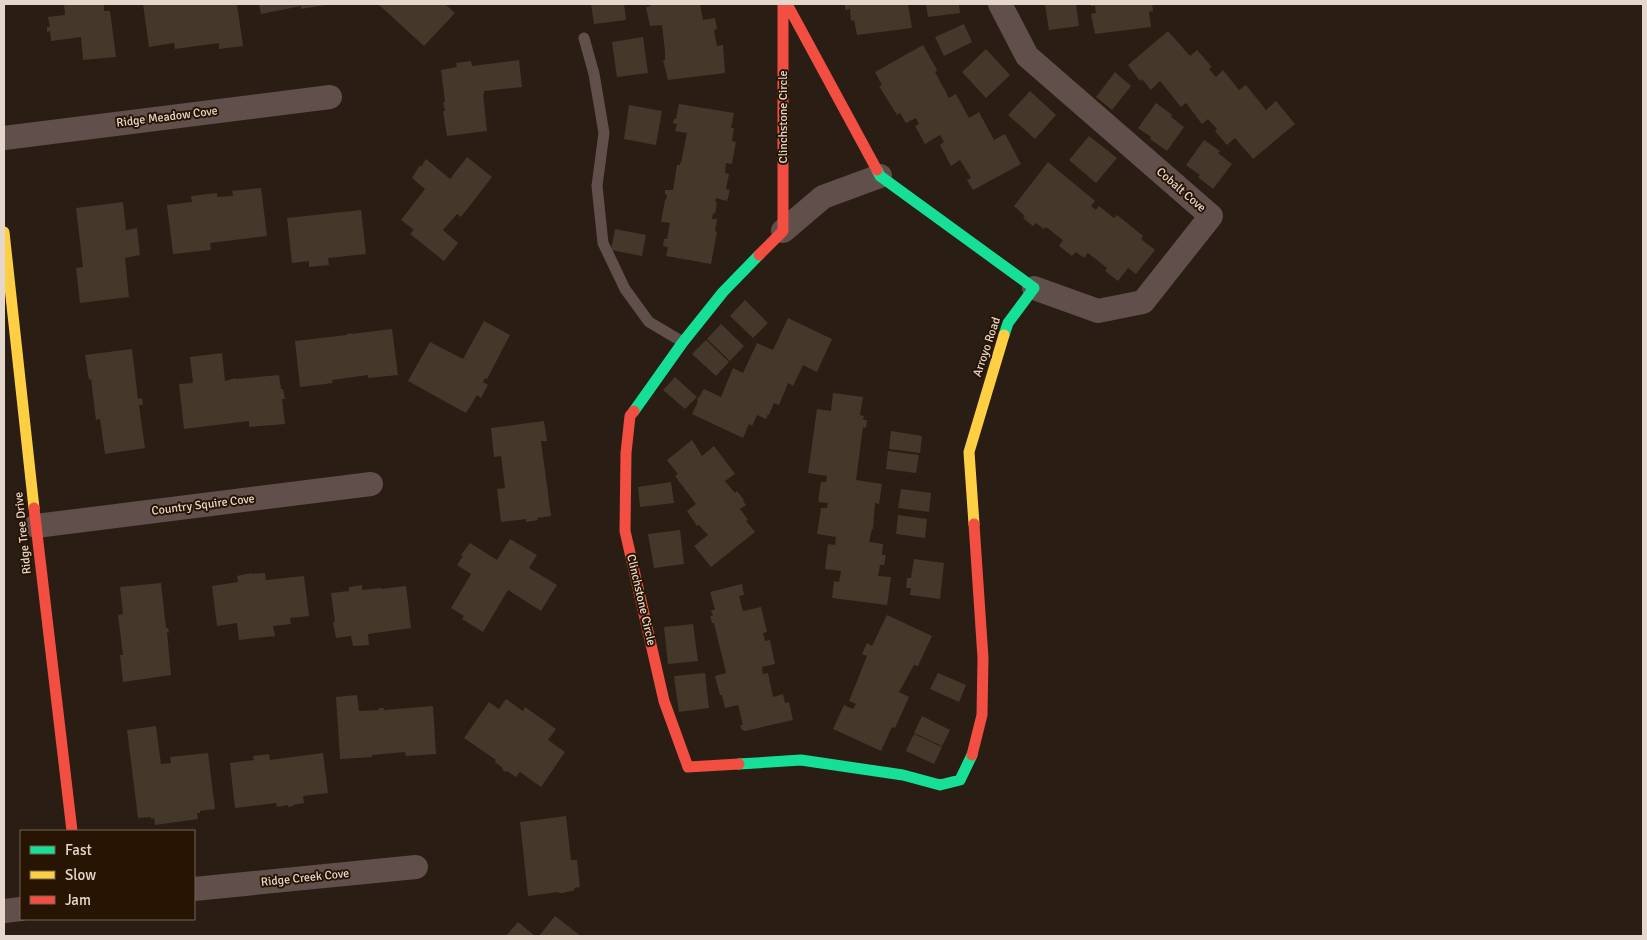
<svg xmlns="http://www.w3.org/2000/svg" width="1647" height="940" font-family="Signika,sans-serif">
  <rect width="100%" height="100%" fill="#2a1e14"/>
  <!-- building -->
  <path fill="#43382a" d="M 64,4 L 104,4 L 104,11 L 110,11 L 116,57 L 83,60 L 81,37 L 51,41 L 50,31 L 47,32 L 47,27 L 50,27 L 48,17 L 65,15 Z
    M 143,4 L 237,4 L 243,46 L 219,49 L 219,43 L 175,49 L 174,43 L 149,47 Z
    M 259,4 L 325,4 L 325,5 L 301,9 L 301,6 L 261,14 Z
    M 378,4 L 445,4 L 455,13 L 424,46 Z
    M 591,4 L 624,4 L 626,20 L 594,24 Z
    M 650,4 L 700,4 L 703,20 L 715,18 L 717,29 L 714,30 L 717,46 L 723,45 L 725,73 L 668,80 L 663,60 L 665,60 L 665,52 L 662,25 L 650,26 L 646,7 L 651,6 Z
    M 845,4 L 908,4 L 912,28 L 857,35 L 854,20 L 851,21 L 850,9 L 845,10 Z
    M 926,4 L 959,4 L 960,13 L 928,17 Z
    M 1045,4 L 1076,4 L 1079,26 L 1049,30 Z
    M 1091,4 L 1152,4 L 1153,11 L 1149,12 L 1151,27 L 1095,34 L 1091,14 L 1096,13 L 1095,7 L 1096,6 L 1091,6 Z
    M 964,24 L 972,42 L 944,56 L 935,37 Z
    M 1168,31 L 1190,56 L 1197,50 L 1212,67 L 1209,69 L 1216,77 L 1223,70 L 1239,90 L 1246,85 L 1266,110 L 1276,101 L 1295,124 L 1253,159 L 1235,138 L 1227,145 L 1215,131 L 1217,129 L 1208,119 L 1202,124 L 1186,103 L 1181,107 L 1160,81 L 1151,90 L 1142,79 L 1140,81 L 1128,65 Z
    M 643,37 L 648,73 L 617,77 L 612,42 Z
    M 923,45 L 937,70 L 935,72 L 949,98 L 956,94 L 969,118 L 979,112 L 994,140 L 1005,134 L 1021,164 L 973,190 L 967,180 L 971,178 L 960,160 L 951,166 L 940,145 L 944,142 L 940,135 L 925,144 L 915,126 L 919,124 L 916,118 L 906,123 L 900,113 L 897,115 L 879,86 L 882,85 L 875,72 Z
    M 986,49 L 1010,75 L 986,98 L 962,72 Z
    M 519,60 L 522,87 L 484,91 L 484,94 L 483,94 L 487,131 L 447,136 L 443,111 L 445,111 L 443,102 L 445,102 L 441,70 L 457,67 L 456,63 L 471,61 L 472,66 Z
    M 1115,72 L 1131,86 L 1112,110 L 1096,97 Z
    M 1030,91 L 1056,115 L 1035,139 L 1008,115 Z
    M 1156,103 L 1172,115 L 1171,117 L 1184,127 L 1167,151 L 1150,139 L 1151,137 L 1138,128 Z
    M 679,104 L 734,113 L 731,128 L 734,128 L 732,141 L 736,142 L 732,164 L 726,163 L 725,173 L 729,174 L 726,189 L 730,190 L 727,201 L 716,198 L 715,202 L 717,202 L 715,214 L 713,213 L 712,219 L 717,219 L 715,231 L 717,232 L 711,264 L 666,256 L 668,247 L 663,246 L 664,239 L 667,239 L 670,223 L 661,222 L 665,200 L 666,200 L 667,195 L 665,194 L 665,190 L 673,190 L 677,165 L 680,165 L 680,163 L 681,163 L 687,133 L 675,131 L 677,124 L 673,123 L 674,119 L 676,119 Z
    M 629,105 L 662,111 L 656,145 L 624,139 Z
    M 1089,136 L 1117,158 L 1096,183 L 1069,160 Z
    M 1204,140 L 1220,151 L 1218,153 L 1232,164 L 1213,189 L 1198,177 L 1200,175 L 1186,165 Z
    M 467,157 L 492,177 L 461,217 L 457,214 L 443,230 L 458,243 L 444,261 L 410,234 L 414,230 L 401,220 L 425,189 L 412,178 L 420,165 L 421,167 L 426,159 L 450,179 Z
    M 1048,162 L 1095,201 L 1091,206 L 1096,210 L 1099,206 L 1114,218 L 1117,215 L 1143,236 L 1141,239 L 1155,250 L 1136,274 L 1128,268 L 1118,281 L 1105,271 L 1107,268 L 1088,253 L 1084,258 L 1076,252 L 1072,256 L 1059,246 L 1063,240 L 1046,227 L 1044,229 L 1036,223 L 1033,226 L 1023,218 L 1025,216 L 1014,206 Z
    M 261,188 L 267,236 L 210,243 L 211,250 L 173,254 L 167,205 L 192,202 L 191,196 L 217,193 L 217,197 L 233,196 L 232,191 Z
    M 123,202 L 126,230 L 137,228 L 140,255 L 125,258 L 129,297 L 80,303 L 76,268 L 83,267 L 76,208 Z
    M 361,210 L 366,254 L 328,258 L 329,265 L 309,267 L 309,261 L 292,263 L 287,218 Z
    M 615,229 L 646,235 L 642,256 L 611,250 Z
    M 745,300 L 768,323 L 753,338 L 730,316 Z
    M 788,318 L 832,339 L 817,372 L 803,365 L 793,386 L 788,383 L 779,405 L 774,403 L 769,415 L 768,414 L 766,419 L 757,415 L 752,426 L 749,424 L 743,438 L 692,414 L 698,401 L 697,400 L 704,389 L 721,397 L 733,368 L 743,373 L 757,343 L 773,350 Z
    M 484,321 L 510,335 L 487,379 L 485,378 L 483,382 L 488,385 L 481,398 L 477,395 L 466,413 L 408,381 L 430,342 L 463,359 Z
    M 721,324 L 744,346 L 730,361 L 707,339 Z
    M 392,329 L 398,375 L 368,378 L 368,375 L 332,380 L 333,383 L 300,387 L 295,341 L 347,335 L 347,334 L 351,333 L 351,334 Z
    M 706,340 L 729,362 L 716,376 L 692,354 Z
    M 132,349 L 138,399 L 142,398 L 143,405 L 139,405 L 145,448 L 105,454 L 100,419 L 96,420 L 91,379 L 89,380 L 85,355 Z
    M 222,353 L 225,381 L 236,378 L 236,379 L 279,375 L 281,389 L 283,389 L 285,399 L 282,399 L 285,424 L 249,427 L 249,421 L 184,429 L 179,384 L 193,383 L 190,357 Z
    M 675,377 L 697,397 L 685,409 L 663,390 Z
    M 833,393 L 863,397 L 860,415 L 864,416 L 863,420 L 867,420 L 866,428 L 863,427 L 856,480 L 882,484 L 879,504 L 875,503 L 873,529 L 872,529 L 869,542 L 883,544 L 882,555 L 886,555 L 884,565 L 880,565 L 878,576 L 891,577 L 887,605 L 832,598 L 834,581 L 839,582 L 841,571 L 825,569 L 828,544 L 835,545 L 836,537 L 817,534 L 821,508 L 827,508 L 828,503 L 818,502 L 821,482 L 826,482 L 827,476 L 808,473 L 817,409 L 831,411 Z
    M 544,421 L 547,441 L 541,441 L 551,516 L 537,518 L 538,520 L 526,522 L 526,519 L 501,522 L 497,489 L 505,488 L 501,456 L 494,457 L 491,428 Z
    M 891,431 L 922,436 L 920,453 L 889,449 Z
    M 692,440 L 702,456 L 714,446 L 735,474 L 725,481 L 735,493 L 737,491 L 744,500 L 743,501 L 746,505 L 740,509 L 748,520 L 746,521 L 755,532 L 711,567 L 694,546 L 708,535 L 699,525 L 697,526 L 687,511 L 696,504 L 675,476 L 678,474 L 667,460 Z
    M 888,451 L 919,455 L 916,473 L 886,469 Z
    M 671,482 L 674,503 L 640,507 L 638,487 Z
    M 901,489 L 931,493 L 929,512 L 898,508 Z
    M 898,515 L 927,519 L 925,538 L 896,534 Z
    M 680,530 L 684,564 L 654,568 L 648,534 Z
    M 510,539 L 537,555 L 529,568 L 557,585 L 541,611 L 508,590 L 483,632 L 462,619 L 464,616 L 451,608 L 471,574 L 457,565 L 463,556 L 461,555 L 470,543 L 497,560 Z
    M 914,559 L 944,563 L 940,599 L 910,595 L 911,588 L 906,588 L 907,578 L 911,578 Z
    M 252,573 L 252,574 L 265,573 L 266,580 L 304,576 L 309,616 L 290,618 L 291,624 L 273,626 L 275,636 L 239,640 L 237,623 L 217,626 L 212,586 L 238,582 L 237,576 Z
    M 161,583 L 166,628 L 168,628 L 169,633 L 167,632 L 171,675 L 123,682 L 120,655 L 123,655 L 118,615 L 123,614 L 120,587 Z
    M 742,584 L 744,595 L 739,596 L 743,611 L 761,607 L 767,632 L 763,633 L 765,641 L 770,640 L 775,664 L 762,667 L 763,674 L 768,673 L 773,697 L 783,694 L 785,703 L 789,702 L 793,720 L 745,731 L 742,730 L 740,725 L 743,725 L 738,705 L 725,708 L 722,695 L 720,695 L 715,676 L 726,673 L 714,623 L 712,623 L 710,616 L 713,616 L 711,610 L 715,610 L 710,592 Z
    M 362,585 L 362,590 L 381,588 L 381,589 L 406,586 L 411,628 L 368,634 L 369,645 L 353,646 L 351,636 L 336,638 L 333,622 L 335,622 L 331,593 L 349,591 L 349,587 Z
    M 887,615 L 932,636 L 918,666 L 914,665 L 899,692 L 909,697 L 895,728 L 892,727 L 881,751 L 833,729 L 844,705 L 853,709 L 856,704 L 849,701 L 867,656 L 862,654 L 867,643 L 872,646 Z
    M 693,624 L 698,661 L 668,664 L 664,627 Z
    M 705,673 L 709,708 L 679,712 L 674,676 Z
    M 938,673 L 966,685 L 959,702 L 930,689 Z
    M 357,695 L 359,711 L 379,710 L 379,708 L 384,708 L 384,710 L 433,706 L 436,754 L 406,756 L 405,752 L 372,755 L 372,757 L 340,759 L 336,697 Z
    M 506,699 L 523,711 L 525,707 L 556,729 L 548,740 L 565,752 L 541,787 L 520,772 L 516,777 L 507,771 L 506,772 L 502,770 L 503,768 L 495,762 L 496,760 L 464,738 L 489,702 L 499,709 Z
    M 922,716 L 950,730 L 942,746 L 914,733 Z
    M 156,726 L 161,764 L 171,763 L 170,757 L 208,753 L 215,809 L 200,811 L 200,813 L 197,813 L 198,819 L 155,825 L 154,818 L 151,819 L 151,817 L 138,818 L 127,730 Z
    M 914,734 L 942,747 L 934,764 L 906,751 Z
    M 323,753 L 328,793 L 303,796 L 304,803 L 293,805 L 293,806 L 288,807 L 288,805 L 277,807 L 276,803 L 235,808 L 230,763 L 254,760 L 253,756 L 269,754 L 270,760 Z
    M 566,816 L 571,860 L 577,860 L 580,887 L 574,888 L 575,890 L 563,893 L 559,893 L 559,892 L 528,896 L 520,822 Z
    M 555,916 L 581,936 L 539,936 Z
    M 518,922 L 535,936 L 506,936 Z"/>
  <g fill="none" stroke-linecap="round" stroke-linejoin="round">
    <!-- lane -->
    <path stroke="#604f4b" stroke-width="11" d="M 584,38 L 594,74 L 604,133 L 597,186 L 603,243 L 625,289 L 649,322 L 683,342"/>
    <!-- street -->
    <path stroke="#604f4b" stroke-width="24" d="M 1000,4 L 1027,56 L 1211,216 L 1143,302 L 1098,311 L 1034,288
      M 4,138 L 330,97
      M 783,231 L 823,197 L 880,176
      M 36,526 L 371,484
      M 194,889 L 416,867
      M 4,911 L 21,909"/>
    <!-- fast -->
    <path stroke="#16e098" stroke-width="11" d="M 877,170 L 880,176 L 1034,288 L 1008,323 L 1004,335
      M 634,411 L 683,342 L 723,292 L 759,255
      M 739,764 L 801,760 L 903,775 L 940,785 L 960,780 L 972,755"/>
    <!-- slow -->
    <path stroke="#ffcf43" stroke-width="11" d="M 4,232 L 34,508
      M 974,524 L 969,452 L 1004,335"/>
    <!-- jam -->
    <path stroke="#f24e42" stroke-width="11" d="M 787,4 L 877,170
      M 759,255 L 783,231 L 783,4
      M 634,411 L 630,416 L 626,453 L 625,531 L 664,701 L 688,767 L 739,764
      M 34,508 L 72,831
      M 972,755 L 982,715 L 983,658 L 974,524"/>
  </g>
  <g text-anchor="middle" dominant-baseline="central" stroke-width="4" stroke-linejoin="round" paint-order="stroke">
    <!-- street labels -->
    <g font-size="12" fill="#e6d7cc" stroke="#281403">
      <text transform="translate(167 117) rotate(-7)">Ridge Meadow Cove</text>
      <text transform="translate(783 117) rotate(-90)">Clinchstone Circle</text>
      <text transform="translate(1181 190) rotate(41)">Cobalt Cove</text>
      <text transform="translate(987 347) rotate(-71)">Arroyo Road</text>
      <text transform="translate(203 505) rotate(-7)">Country Squire Cove</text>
      <text transform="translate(23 533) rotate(-96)">Ridge Tree Drive</text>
      <text transform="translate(641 600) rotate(77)">Clinchstone Circle</text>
      <text transform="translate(305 878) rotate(-6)">Ridge Creek Cove</text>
    </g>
  </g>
  <!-- border -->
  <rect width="1647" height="940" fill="none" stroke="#e6d7cc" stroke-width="10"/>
  <!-- legend -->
  <rect x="20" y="830" width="175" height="90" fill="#281403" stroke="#746253"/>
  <rect x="30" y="846" width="25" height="8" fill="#16e098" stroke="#746253"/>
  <text x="65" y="855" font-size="15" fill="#e6d7cc">Fast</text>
  <rect x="30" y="871" width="25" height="8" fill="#ffcf43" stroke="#746253"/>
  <text x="65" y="880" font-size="15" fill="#e6d7cc">Slow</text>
  <rect x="30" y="896" width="25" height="8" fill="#f24e42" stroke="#746253"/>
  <text x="65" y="905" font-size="15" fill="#e6d7cc">Jam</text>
</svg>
